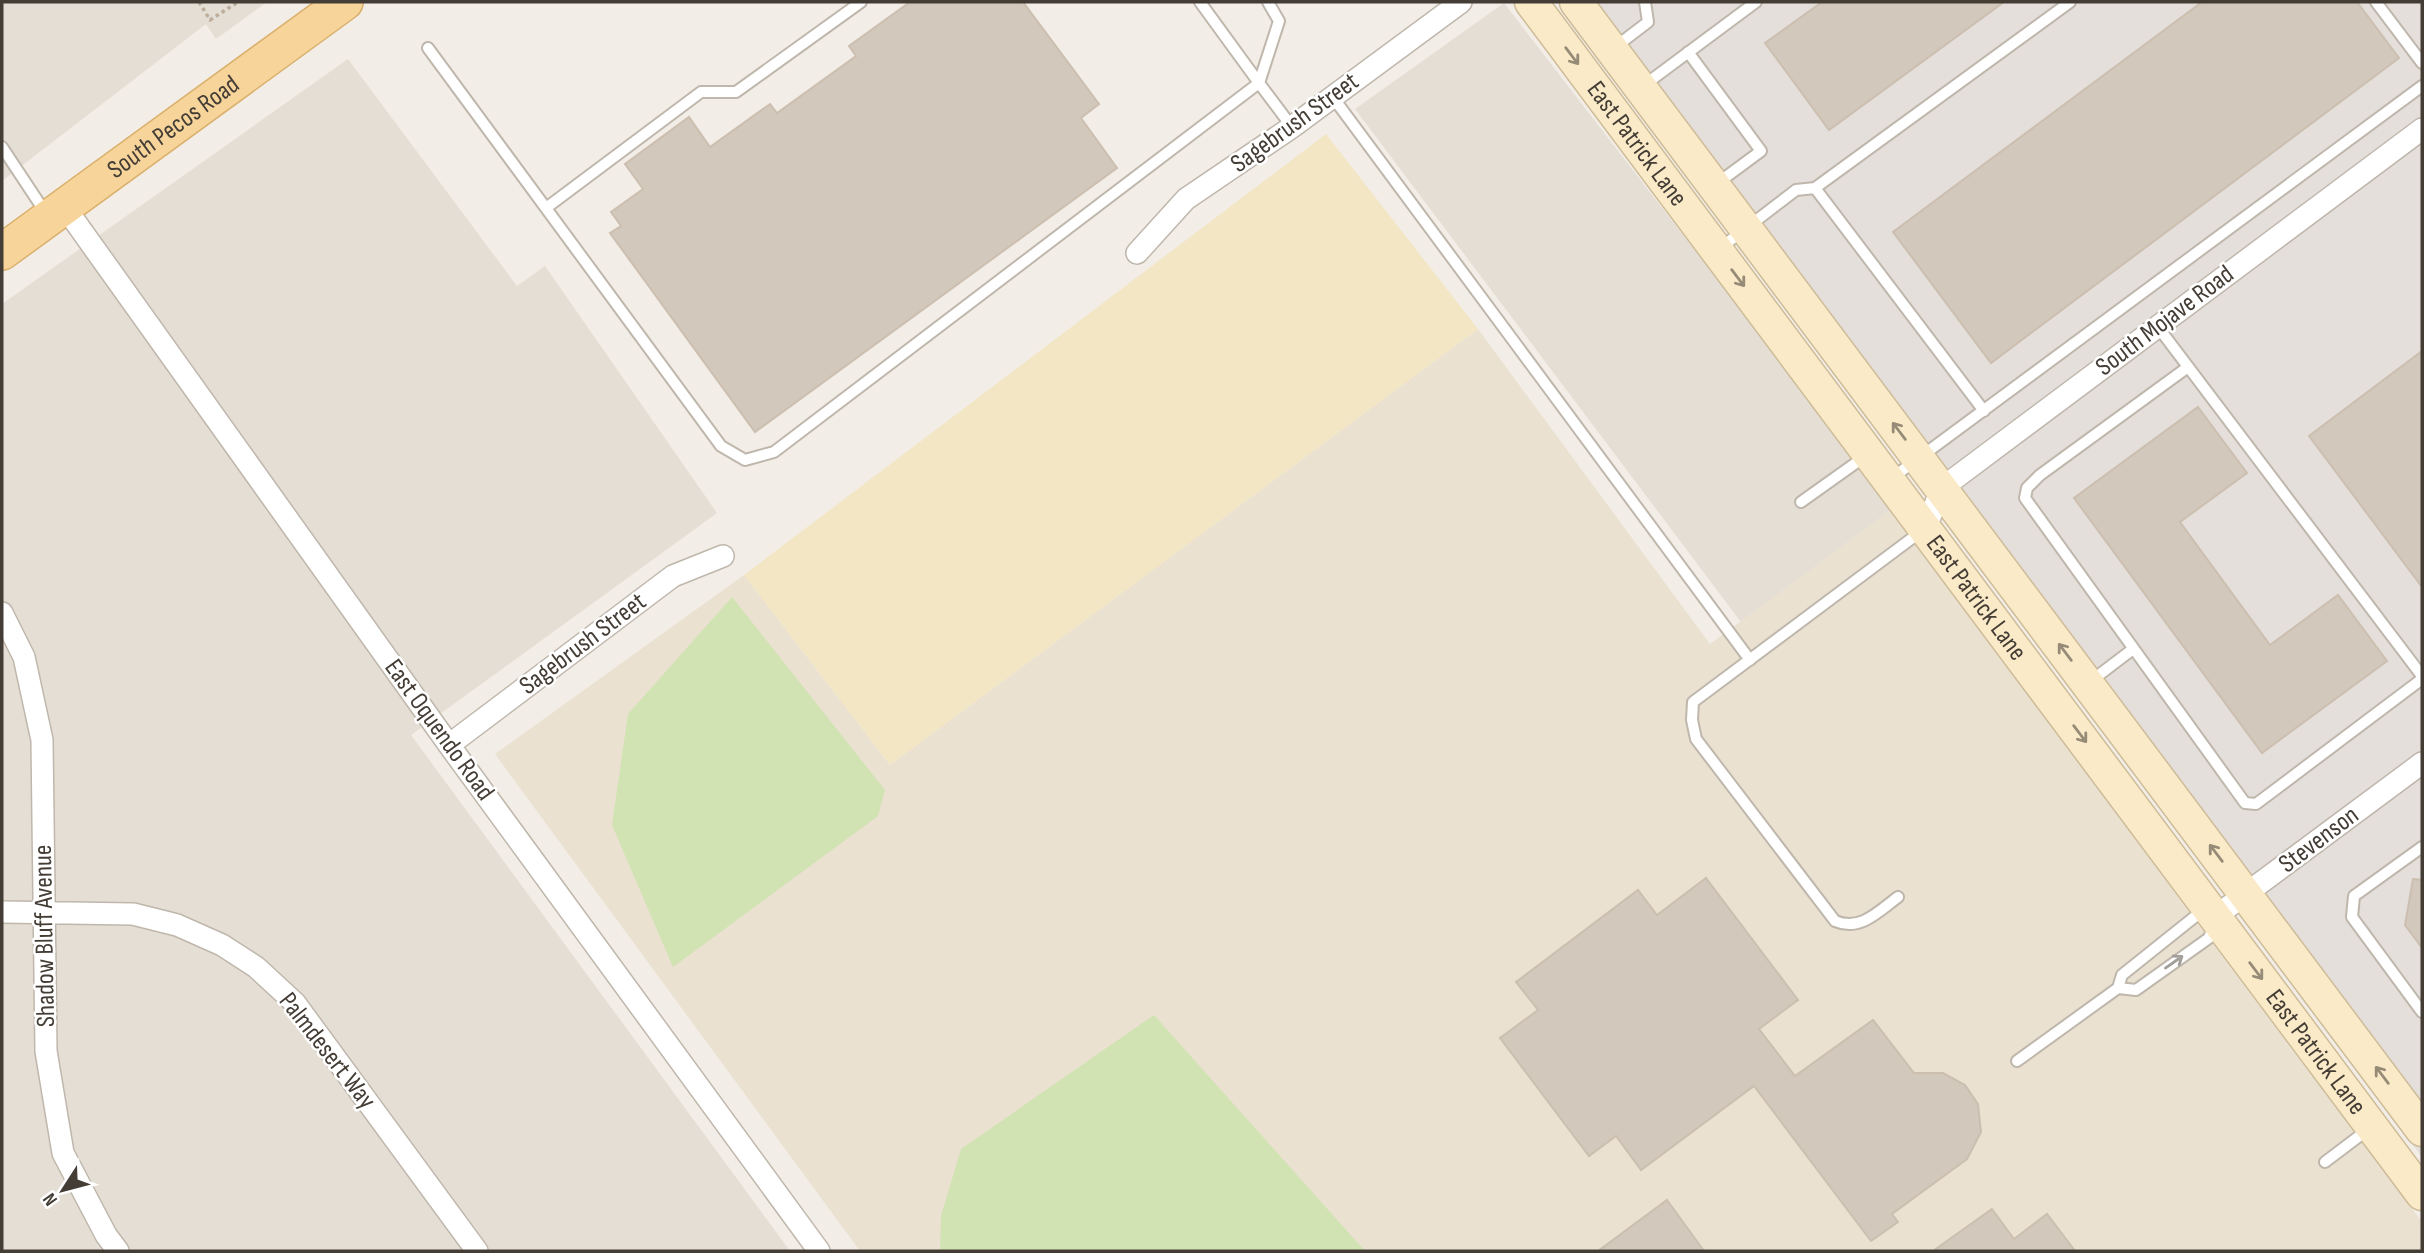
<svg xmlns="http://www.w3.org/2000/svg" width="2424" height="1253" font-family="'Sofia Sans Condensed',sans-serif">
  <rect width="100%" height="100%" fill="#f2ede6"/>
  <!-- residential -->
  <path fill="#e5ded4" d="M 2,2 L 267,2 L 216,39 L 206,24 L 2,181 Z
    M 1504,3 L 1703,261 L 1891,510 L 1741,622 L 1355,109 Z
    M 348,59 L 517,286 L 545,266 L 717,513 L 411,735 L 790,1251 L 2,1251 L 2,304 Z"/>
  <!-- industrial -->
  <path fill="#e4dfdb" d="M 1559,2 L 2422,2 L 2422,1157 L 2234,904 Z"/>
  <!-- education -->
  <path fill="#eae1d1" d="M 1478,329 L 1710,644 L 1891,510 L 2230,967 L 2422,1222 L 2422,1251 L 860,1251 L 495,754 L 744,575 L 890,765 Z"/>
  <!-- green -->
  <path fill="#d1e3b2" d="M 732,597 L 885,790 L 878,816 L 673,967 L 612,825 L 628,714 Z
    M 1154,1015 L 1365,1251 L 940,1251 L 941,1216 L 961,1149 Z"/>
  <!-- sand -->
  <path fill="#f3e6c4" d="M 1326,134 L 1478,329 L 890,765 L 744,575 Z"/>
  <!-- building -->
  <path fill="#d2c8bc" stroke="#ccbfb0" stroke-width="2" d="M 910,2 L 1023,2 L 1099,104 L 1081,118 L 1117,168 L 755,432 L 610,233 L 621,226 L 611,212 L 643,189 L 625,164 L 689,117 L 710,147 L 770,104 L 777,113 L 856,56 L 849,46 Z
    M 1822,2 L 2004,2 L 1829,130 L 1765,43 Z
    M 2202,2 L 2357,2 L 2399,58 L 1991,363 L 1893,232 Z
    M 2422,351 L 2422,587 L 2309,436 Z
    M 2198,407 L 2247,473 L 2180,522 L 2270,645 L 2338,595 L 2387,661 L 2262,753 L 2074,498 Z
    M 1706,878 L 1798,1000 L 1759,1029 L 1795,1076 L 1873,1020 L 1914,1073 L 1943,1073 L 1965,1085 L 1978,1104 L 1981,1132 L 1967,1159 L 1892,1214 L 1898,1222 L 1871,1241 L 1754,1086 L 1641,1170 L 1616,1136 L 1589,1156 L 1500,1038 L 1538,1010 L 1516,982 L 1638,890 L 1657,915 Z
    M 2413,879 L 2422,880 L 2422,948 L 2405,925 Z
    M 1667,1200 L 1704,1251 L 1598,1251 Z
    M 1992,1209 L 2014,1239 L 2047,1214 L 2075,1251 L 1933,1251 Z"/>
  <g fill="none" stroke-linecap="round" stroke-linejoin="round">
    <defs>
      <path id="lane" d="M 1200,2 L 1259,83 L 1279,21 L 1268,2
        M 2376,2 L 2422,63
        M 428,48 L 721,446 L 745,460 L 774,452 L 1259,83 L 1292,127
        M 1614,48 L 1648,22 L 1645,2
        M 1688,52 L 1761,151 L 1715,185
        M 1643,86 L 1756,2
        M 1332,96 L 1750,660
        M 2,147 L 47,215
        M 546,208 L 701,92 L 736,92 L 861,2
        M 1719,249 L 1796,190 L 1815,188
        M 2158,327 L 2422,676
        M 2188,367 L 2040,475 L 2027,488 L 2025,498 L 2245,803 L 2256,804 L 2422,679
        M 1984,411 L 1815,188 L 2070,2
        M 1892,478 L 2422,86
        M 1801,502 L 1867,455
        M 2091,681 L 2133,649
        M 2422,847 L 2354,896 L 2352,917 L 2422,1012
        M 1898,897 C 1879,911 1860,932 1835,921 L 1696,739 L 1692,720 L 1693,702 L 1923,530
        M 2118,988 L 2136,990 L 2209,938 L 2214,923
        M 2017,1061 L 2118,988 L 2122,975 L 2197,915 L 2207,916
        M 2325,1162 L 2370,1128"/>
      <path id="street" d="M 64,206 L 449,745 L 819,1251
        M 1137,253 L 1186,199 L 1292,127 L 1461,2
        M 1925,529 L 1942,488 L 2422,129
        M 2,613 L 24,657 L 42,740 L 46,1051 L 63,1153 L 106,1235 L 118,1251
        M 449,745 L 673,576 L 723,556
        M 2,912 L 133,914 L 177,925 L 222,945 L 256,967 L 295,1003 L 477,1251
        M 2216,916 L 2422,763"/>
      <g id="secondary">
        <path id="s1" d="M 1531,2 L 2422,1194"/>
        <path d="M 1576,2 L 2422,1130"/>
      </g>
      <g id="primary">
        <path id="s2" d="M 2,252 L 345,2"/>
      </g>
    </defs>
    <!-- lane casing -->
    <use href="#lane" stroke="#bfb7ac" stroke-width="14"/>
    <!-- street casing -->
    <use href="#street" stroke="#bfb7ac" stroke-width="24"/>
    <!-- secondary casing -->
    <use href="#secondary" stroke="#cebc99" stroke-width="35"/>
    <!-- primary casing -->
    <use href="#primary" stroke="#dab06c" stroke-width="38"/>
    <!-- path -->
    <path stroke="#bdae9c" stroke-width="3.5" stroke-dasharray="3.5 3.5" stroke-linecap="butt" d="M 199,2 L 210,20 L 238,2"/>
    <!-- lane -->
    <use href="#lane" stroke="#fff" stroke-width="10"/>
    <!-- street -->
    <use href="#street" stroke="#fff" stroke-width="21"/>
    <!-- secondary -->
    <use href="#secondary" stroke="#faeac7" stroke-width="32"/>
    <!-- primary -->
    <use href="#primary" stroke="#f6d49a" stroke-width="35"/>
  </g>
  <!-- one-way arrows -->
  <defs><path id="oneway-shaft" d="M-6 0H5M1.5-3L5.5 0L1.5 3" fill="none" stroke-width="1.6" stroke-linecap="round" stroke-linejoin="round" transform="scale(1.75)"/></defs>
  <g stroke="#968b77">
    <use href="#oneway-shaft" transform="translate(1572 56) rotate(53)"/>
    <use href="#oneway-shaft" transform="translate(1738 278) rotate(53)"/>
    <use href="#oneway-shaft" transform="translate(1899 431) rotate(-127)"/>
    <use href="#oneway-shaft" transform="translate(2065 652) rotate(-127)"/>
    <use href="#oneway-shaft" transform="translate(2080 734) rotate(53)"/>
    <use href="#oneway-shaft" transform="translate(2216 853) rotate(-127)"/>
    <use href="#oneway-shaft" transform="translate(2256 971) rotate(53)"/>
    <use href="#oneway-shaft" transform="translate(2382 1075) rotate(-127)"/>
  </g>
  <use stroke="#a29e9a" href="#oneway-shaft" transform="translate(2174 962) rotate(-35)"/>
  <g text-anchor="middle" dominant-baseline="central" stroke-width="5" stroke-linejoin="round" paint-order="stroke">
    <!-- street labels -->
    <g font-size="26" fill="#443d36" stroke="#fff">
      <text transform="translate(1295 123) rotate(-36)">Sagebrush Street</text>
      <text stroke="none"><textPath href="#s2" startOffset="212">South Pecos Road</textPath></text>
      <text stroke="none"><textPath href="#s1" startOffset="177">East Patrick Lane</textPath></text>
      <text transform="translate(2165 321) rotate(-37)">South Mojave Road</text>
      <text stroke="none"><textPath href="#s1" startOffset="744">East Patrick Lane</textPath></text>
      <text transform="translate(583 644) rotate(-37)">Sagebrush Street</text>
      <text transform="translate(439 730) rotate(54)">East Oquendo Road</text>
      <text transform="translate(2319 840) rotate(-37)">Stevenson</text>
      <text transform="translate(45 936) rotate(-91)">Shadow Bluff Avenue</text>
      <text transform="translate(327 1051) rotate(52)">Palmdesert Way</text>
      <text stroke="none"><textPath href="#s1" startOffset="1311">East Patrick Lane</textPath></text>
    </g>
  </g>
  <!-- border -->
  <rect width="2424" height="1253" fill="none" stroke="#443d36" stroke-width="7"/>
  <!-- north arrow -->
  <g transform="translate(63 1190) rotate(234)" stroke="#ffffff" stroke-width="5" paint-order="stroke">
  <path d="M0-5L12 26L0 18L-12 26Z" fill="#443d36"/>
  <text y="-10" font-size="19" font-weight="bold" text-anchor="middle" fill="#443d36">N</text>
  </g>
</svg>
